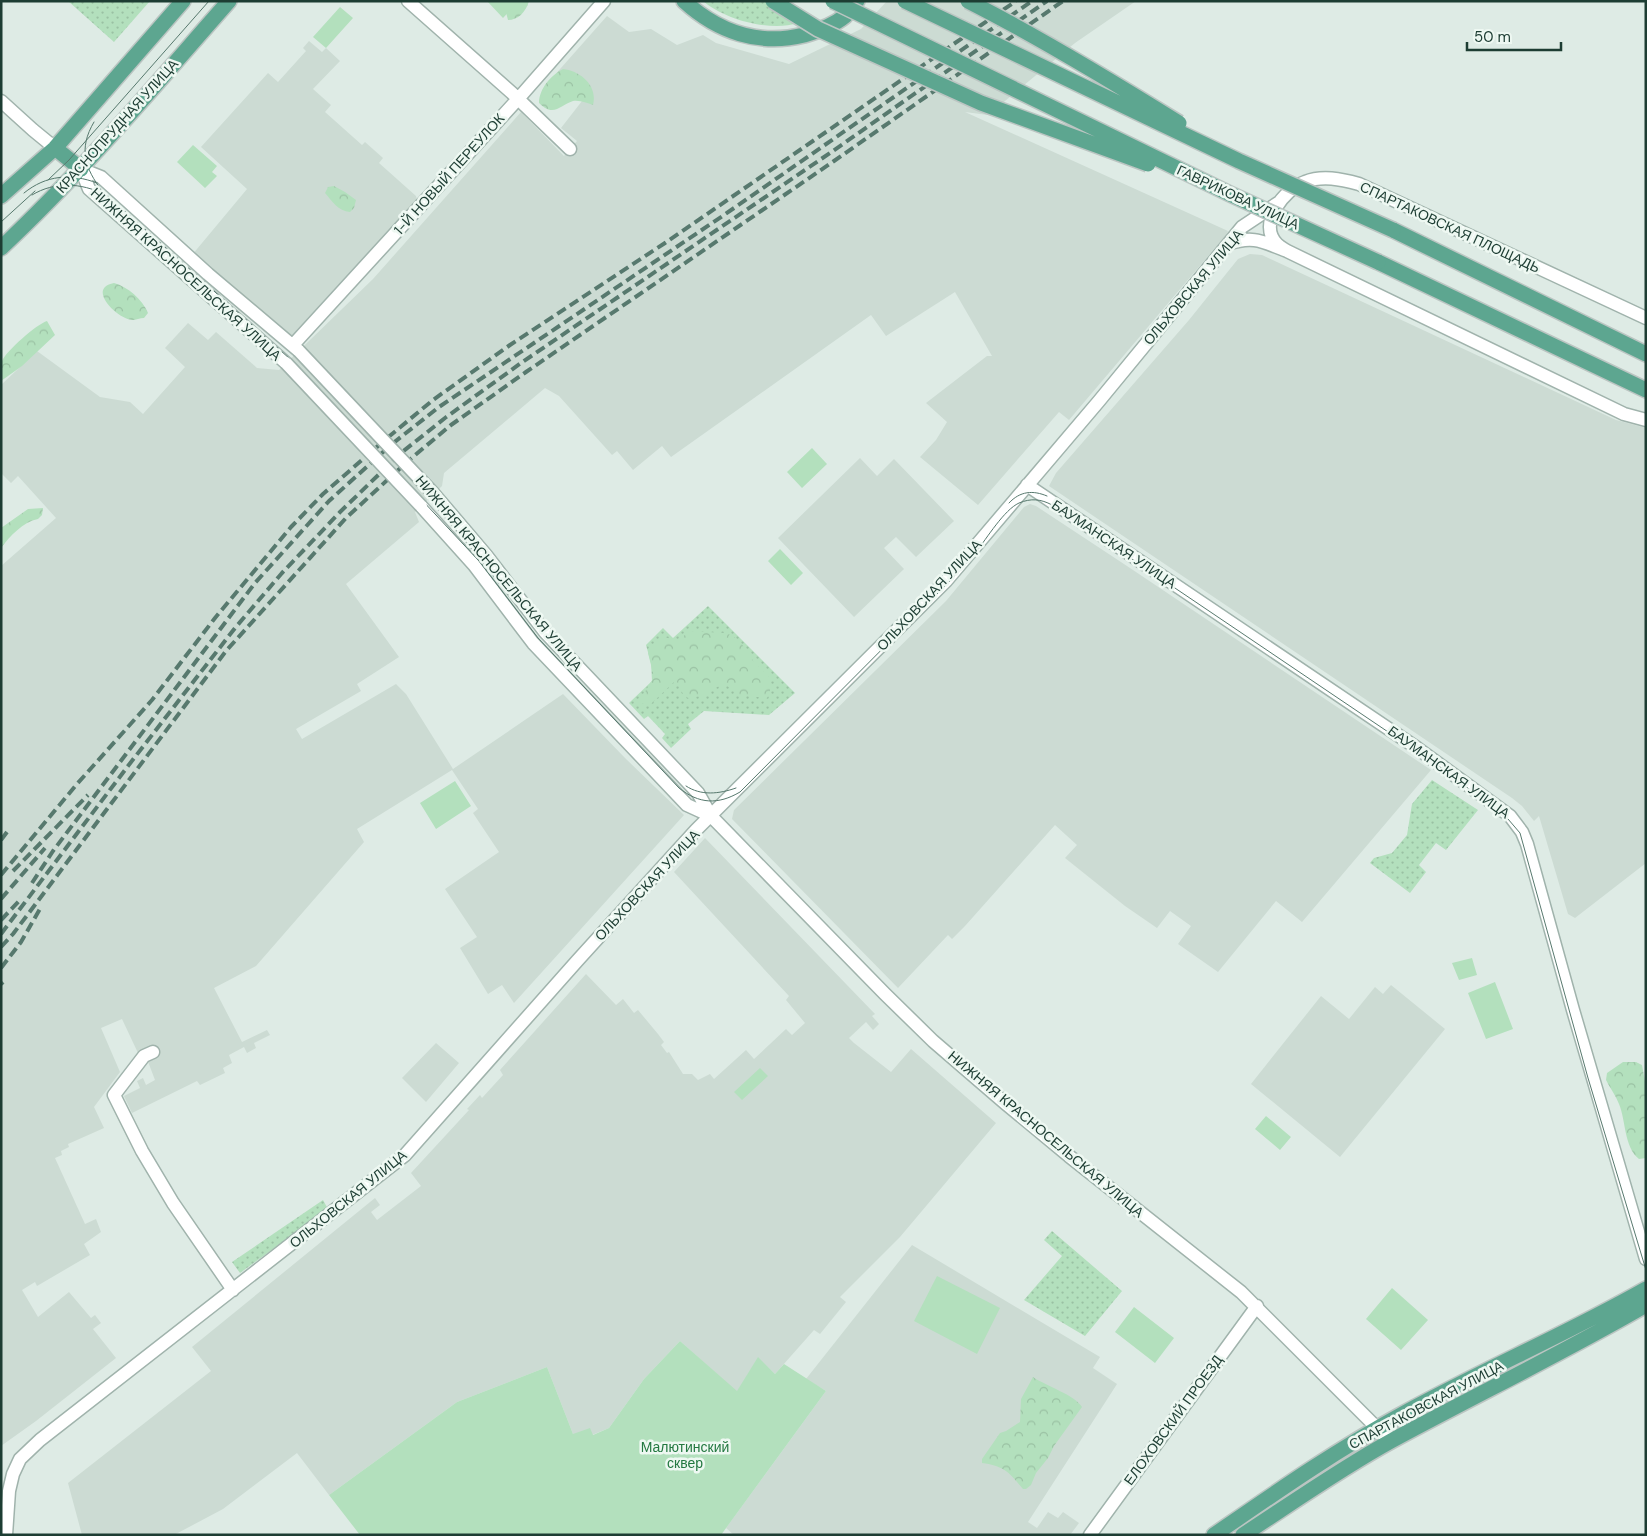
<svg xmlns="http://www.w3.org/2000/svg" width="1647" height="1536" font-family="'DM Sans',sans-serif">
  <defs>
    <pattern id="grass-dots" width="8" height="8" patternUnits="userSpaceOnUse" patternTransform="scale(1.25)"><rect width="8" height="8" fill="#b3e0bd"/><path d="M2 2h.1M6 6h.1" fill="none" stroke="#9ac1a3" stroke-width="1.8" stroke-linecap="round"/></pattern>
    <pattern id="forest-crowns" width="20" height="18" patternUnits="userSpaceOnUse" patternTransform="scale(1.25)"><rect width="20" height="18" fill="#b3e0bd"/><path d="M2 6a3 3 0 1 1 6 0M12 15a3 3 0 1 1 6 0" fill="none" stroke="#9ac1a3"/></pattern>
  </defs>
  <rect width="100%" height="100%" fill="#deebe5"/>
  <!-- built -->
  <path fill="#ccdbd3" d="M 887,1 L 1136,1 L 1075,43 L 988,115 L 965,112 L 1228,231 L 1226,235 L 1069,420 L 1059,412 L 978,505 L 920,457 L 936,440 L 947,422 L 926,403 L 987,356 L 992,356 L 955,292 L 886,336 L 871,315 L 671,457 L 662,446 L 633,470 L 617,451 L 612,455 L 559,396 L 545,388 L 444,473 L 442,486 L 415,512 L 419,522 L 346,584 L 399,657 L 357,684 L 361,691 L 296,729 L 302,739 L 396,684 L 406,694 L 453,769 L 563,694 L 626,759 L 684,815 L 514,1003 L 502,985 L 488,994 L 460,948 L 477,937 L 445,889 L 499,852 L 473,813 L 478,809 L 452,770 L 357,829 L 364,842 L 256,966 L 214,988 L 242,1042 L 267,1030 L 270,1035 L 254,1043 L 256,1048 L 247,1053 L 244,1047 L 229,1055 L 232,1063 L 223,1068 L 225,1073 L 200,1085 L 197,1081 L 132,1113 L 124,1096 L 140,1088 L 137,1081 L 143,1078 L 146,1085 L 155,1080 L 147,1059 L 150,1048 L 138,1053 L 122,1019 L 101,1028 L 120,1072 L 94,1107 L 104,1128 L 68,1144 L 69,1147 L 61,1151 L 62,1155 L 55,1158 L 85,1224 L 96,1219 L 101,1232 L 84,1244 L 90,1255 L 37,1286 L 35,1282 L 22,1290 L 38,1317 L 69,1292 L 91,1318 L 95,1315 L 101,1323 L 93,1329 L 116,1358 L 36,1421 L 1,1446 L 1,566 L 56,518 L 18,476 L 11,483 L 1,473 L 1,385 L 37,351 L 100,397 L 130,402 L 143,414 L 185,367 L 165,348 L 188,323 L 208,340 L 216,332 L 257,368 L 279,370 L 373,279 L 521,112 L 564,156 L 577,141 L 561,128 L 582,101 L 553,77 L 607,16 L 629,32 L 651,29 L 677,45 L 703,35 L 716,43 L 789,64 L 861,29 Z
    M 309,41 L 322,52 L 326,48 L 340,61 L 313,89 L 331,105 L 325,112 L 362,145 L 365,142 L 383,158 L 379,163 L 416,196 L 417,200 L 290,340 L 192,255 L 247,189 L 201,147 L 268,73 L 278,82 L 306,51 L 303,48 Z
    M 1250,254 L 1262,255 L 1616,420 L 1646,428 L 1646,863 L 1575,918 L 1568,914 L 1539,816 L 1534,821 L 1522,806 L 1512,798 L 1049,486 L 1056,473 L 1189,320 L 1238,259 Z
    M 860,458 L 877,476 L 894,459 L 954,521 L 916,557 L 896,537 L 884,548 L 904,569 L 854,617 L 778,538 Z
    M 1030,504 L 1036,506 L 1130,568 L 1431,770 L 1302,922 L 1276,901 L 1218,972 L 1178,944 L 1191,926 L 1170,911 L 1157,928 L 1125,906 L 1065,858 L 1077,845 L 1055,825 L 965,926 L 952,939 L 948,935 L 898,988 L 732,819 L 734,810 L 946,601 L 1024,507 Z
    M 705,838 L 875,1014 L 872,1016 L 879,1024 L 873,1030 L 866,1022 L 849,1038 L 854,1043 L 891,1072 L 911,1049 L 996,1123 L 900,1237 L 840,1297 L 846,1302 L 820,1334 L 814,1330 L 775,1374 L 758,1358 L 737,1392 L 680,1341 L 644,1379 L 609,1428 L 592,1435 L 573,1434 L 547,1367 L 457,1402 L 329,1495 L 297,1453 L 223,1509 L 174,1535 L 82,1535 L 68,1483 L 211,1371 L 192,1347 L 375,1198 L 380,1205 L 371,1212 L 377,1220 L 421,1186 L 411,1173 L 469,1110 L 467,1109 L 480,1095 L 482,1098 L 503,1075 L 500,1070 L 586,974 L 616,1005 L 623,999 L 634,1013 L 638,1010 L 658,1034 L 664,1042 L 661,1045 L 667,1053 L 669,1052 L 683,1074 L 692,1074 L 698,1080 L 710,1074 L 714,1079 L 746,1050 L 754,1059 L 786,1029 L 792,1035 L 805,1023 L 786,1000 L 789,996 L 674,872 Z
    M 1391,985 L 1445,1029 L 1340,1157 L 1251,1084 L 1321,996 L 1349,1019 L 1375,987 L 1383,994 Z
    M 436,1043 L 459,1063 L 426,1102 L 402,1078 Z
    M 912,1245 L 1100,1357 L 1093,1368 L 1117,1384 L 1028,1522 L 1037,1528 L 1048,1512 L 1058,1518 L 1063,1512 L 1079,1523 L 1070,1535 L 734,1535 L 726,1528 L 826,1391 L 806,1379 Z"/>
  <!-- grass -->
  <path fill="url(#grass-dots)" d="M 68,1 L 150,1 L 114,42 Z
    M 703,1 L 764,1 L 798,23 C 771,32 725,20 703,1 Z
    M 708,606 L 795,693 L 769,715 L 704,711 L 688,724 L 691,729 L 671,748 L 662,738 L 665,734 L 648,716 L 644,719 L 629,703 L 652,681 L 651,663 L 646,645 L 663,628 L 673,638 Z
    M 1432,780 L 1478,810 L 1446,850 L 1436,843 L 1419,865 L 1426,872 L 1410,893 L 1370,863 L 1374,858 L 1392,853 L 1407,835 L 1412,804 Z
    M 323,1200 L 328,1209 L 240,1273 L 232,1262 Z
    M 1052,1231 L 1122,1291 L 1085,1336 L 1024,1300 L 1062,1256 L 1044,1240 Z"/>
  <!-- forest -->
  <path fill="url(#forest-crowns)" d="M 503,1 L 529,1 C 526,12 518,20 508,20 Z
    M 563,69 C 581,71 598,86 593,105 C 587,103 580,100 573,101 C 560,105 554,118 539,103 C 539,89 551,75 563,69 Z
    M 334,186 L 345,192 L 356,200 L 354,208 L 350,212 C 338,211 332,201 325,193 L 328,187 Z
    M 114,283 C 128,287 142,299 148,313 L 144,318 C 140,318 136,320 132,320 C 117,319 86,288 114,283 Z
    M 47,321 L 55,335 L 22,366 L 1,381 C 1,376 0,366 2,361 C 6,351 37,324 47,321 Z
    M 43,508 L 42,515 L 38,519 C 23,522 10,536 1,548 L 1,528 L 28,509 Z
    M 689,631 L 725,633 L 733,636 L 741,643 L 754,662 L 770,678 L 770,692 L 767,698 L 740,695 L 726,685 L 723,684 L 700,696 L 688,698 L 683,694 L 677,682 L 674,682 L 652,703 L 640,704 L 640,700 L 654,677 L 648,653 L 655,642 L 664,637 C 678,641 679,641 689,631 Z
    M 1623,1062 L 1636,1062 L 1642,1065 L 1646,1087 L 1646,1158 L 1639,1159 C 1624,1147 1626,1121 1619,1104 C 1616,1096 1610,1088 1606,1080 L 1607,1073 Z
    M 1033,1377 C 1046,1386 1075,1395 1082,1407 L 1054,1446 L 1048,1458 L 1036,1473 L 1031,1485 L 1026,1489 L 1023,1489 C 1009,1472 1004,1466 982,1463 L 982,1459 L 1000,1433 L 1006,1431 L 1020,1422 L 1021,1399 Z"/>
  <!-- park -->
  <path fill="#b3e0bd" d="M 487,1 L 515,1 L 517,3 L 503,18 Z
    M 340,7 L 353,18 L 326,48 L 313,37 Z
    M 193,145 L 217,166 L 212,172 L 217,176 L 205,188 L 177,162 Z
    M 812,448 L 827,464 L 802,488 L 787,472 Z
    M 780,549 L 803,573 L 791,585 L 768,561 Z
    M 455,781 L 471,806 L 436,829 L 420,803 Z
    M 1472,958 L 1477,975 L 1459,980 L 1452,963 Z
    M 1495,982 L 1513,1029 L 1486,1039 L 1468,993 Z
    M 760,1068 L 768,1076 L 742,1100 L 734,1092 Z
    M 1266,1116 L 1291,1137 L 1280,1150 L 1255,1129 Z
    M 937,1276 L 1000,1308 L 977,1354 L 914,1321 Z
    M 1392,1288 L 1428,1320 L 1401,1350 L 1366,1319 Z
    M 1134,1307 L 1174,1338 L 1155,1363 L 1115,1332 Z
    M 680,1341 L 737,1391 L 758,1357 L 775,1374 L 784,1364 L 826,1391 L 721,1535 L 360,1535 L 329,1495 L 457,1402 L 547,1367 L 573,1434 L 590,1428 L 593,1435 L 609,1428 L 644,1379 Z"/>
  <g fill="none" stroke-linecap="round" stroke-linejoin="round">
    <defs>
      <path id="minor" d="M 408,1 L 512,93 L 570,149
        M 1,101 L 33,130 L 55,148
        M 81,169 L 101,177 L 208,274 L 299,351
        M 81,169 L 89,189 L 286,363
        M 1228,244 C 1254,235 1263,242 1287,251 L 1624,414 L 1646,420
        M 1287,251 C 1284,249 1280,247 1277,244 C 1257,224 1284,189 1305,182 C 1322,175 1341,179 1359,184 L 1646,318
        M 293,345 L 518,99 L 604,1
        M 1027,485 L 1417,748 L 1510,816 L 1522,832 L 1527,844 L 1573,1010 L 1646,1259
        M 434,494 L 486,555 L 545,632 L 698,793 L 711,816 L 885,994 L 933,1041 L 1005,1103 L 1069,1156 L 1241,1292 L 1391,1442
        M 421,506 L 474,565 L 533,643 L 687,805 L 711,816
        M 153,1052 L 144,1056 L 114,1095 L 142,1151 L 173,1203 L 233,1290
        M 6,1535 L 9,1491 L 13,1474 L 20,1459 L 40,1440 L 405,1155 L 577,961 L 696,830 L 946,581 L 1099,401 L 1242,227 L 1278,203
        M 1090,1535 L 1257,1306"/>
      <path id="major" d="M 684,1 C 718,32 759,46 804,35 C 818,31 833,26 845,16 C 849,11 853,6 857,1
        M 55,148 L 81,169
        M 1,196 L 55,148 L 183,1
        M 1393,230 L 1646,354
        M 1,248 C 83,171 155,85 229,1
        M 1378,262 L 1646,390
        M 1214,1535 C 1275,1493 1335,1451 1399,1416 C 1480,1371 1565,1335 1646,1289
        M 1243,1535 C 1292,1503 1340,1469 1391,1441 C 1476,1395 1563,1353 1646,1305"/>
    </defs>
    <!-- minor casing -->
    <use href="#minor" stroke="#a0b3ac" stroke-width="15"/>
    <!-- major casing -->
    <use href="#major" stroke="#bbc5c2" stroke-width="18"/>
    <!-- minor -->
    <use href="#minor" stroke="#fff" stroke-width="12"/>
    <!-- major -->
    <use href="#major" stroke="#5da690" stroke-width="15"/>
    <!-- tram -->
    <path stroke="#57796e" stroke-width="1" d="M 94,122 C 78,149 85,168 102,191 L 290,359 L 479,561 L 538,638 L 679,788 C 699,804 718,805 740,792 L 948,583 C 957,573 967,563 976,552 C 987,538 1004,510 1019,503 C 1031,498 1041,499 1052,505 L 1443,769 L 1508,819 L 1520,833 L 1588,1078 L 1646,1270
      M 48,180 L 69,160 L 209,1
      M 24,193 C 46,175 71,173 97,183
      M 32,195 C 55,181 81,183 104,194
      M 1,222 L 35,191
      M 1009,503 C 1020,491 1033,490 1047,496
      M 686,786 C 701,796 719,794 736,788"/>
    <!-- rail -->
    <path stroke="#57796e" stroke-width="4" stroke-dasharray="10 5" stroke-linecap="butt" d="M 1,840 L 10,828
      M 13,871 L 88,795
      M 1,875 L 77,784 L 152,700 L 215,618 L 291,527 L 323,494 L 386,439 L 433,400 L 510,345 L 665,243 L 1016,1
      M 32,883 L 53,851 L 255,583 L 329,501 L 392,444 L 439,407 L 724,215 L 1032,1
      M 1,899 L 45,848
      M 1,920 L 20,900
      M 1,934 L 128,766 L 235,628 L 282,573 L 340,512 L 401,453 L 445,418 L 521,363 L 830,153 L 1047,1
      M 1,947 L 13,934 L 226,651 L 346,518 L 408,461 L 451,425 L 526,372 L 834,161 L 1063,1
      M 1,968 L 21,942 L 41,907
      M 1,984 L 3,982"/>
    <defs>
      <path id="minor-bridge" d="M 299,351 L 434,494
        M 286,363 L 421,506"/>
      <path id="major-bridge" d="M 773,1 L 818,29 L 981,103 L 1148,164
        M 833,1 L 1230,194 L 1378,262
        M 905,1 L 1239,161 L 1393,230
        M 968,1 C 1041,38 1110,80 1179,123"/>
    </defs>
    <!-- minor-bridge casing -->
    <use href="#minor-bridge" stroke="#a0b3ac" stroke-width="15" stroke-linecap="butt"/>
    <!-- major-bridge casing -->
    <use href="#major-bridge" stroke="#bbc5c2" stroke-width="18" stroke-linecap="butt"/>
    <!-- minor-bridge -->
    <use href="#minor-bridge" stroke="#fff" stroke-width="12"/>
    <!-- major-bridge -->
    <use href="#major-bridge" stroke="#5da690" stroke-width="15"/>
  </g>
  <g text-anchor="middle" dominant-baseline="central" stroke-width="5" stroke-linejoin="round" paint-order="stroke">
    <!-- street labels -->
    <g font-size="14" fill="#1d3d33" stroke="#eef8f2">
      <text transform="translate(117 126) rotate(-48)">КРАСНОПРУДНАЯ УЛИЦА</text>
      <text transform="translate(449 174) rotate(-48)">1-Й НОВЫЙ ПЕРЕУЛОК</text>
      <text transform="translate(1238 197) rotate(25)">ГАВРИКОВА УЛИЦА</text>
      <text transform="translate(1450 227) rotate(25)">СПАРТАКОВСКАЯ ПЛОЩАДЬ</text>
      <text transform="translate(186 274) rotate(42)">НИЖНЯЯ КРАСНОСЕЛЬСКАЯ УЛИЦА</text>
      <text transform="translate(1193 287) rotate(-50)">ОЛЬХОВСКАЯ УЛИЦА</text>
      <text transform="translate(1114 544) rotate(34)">БАУМАНСКАЯ УЛИЦА</text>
      <text transform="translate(499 573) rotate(50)">НИЖНЯЯ КРАСНОСЕЛЬСКАЯ УЛИЦА</text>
      <text transform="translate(929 595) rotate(-47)">ОЛЬХОВСКАЯ УЛИЦА</text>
      <text transform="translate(1449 772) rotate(36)">БАУМАНСКАЯ УЛИЦА</text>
      <text transform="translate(647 885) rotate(-47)">ОЛЬХОВСКАЯ УЛИЦА</text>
      <text transform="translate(1046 1134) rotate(40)">НИЖНЯЯ КРАСНОСЕЛЬСКАЯ УЛИЦА</text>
      <text transform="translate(348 1199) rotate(-39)">ОЛЬХОВСКАЯ УЛИЦА</text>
      <text transform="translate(1426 1405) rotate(-28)">СПАРТАКОВСКАЯ УЛИЦА</text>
      <text transform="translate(1173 1420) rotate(-54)">ЕЛОХОВСКИЙ ПРОЕЗД</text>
    </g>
    <!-- park labels -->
    <g font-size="14" fill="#237840" stroke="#eef8f2">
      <text x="685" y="1447">Малютинский<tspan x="685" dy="16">сквер</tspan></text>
    </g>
  </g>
  <!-- border -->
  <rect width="1647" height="1536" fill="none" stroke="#1d3d33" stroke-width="5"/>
  <!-- scale -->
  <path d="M1467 42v8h94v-8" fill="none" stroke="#1d3d33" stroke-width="2.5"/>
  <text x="1474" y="42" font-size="15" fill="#1d3d33" stroke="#eef8f2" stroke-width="4" paint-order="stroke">50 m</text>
</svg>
